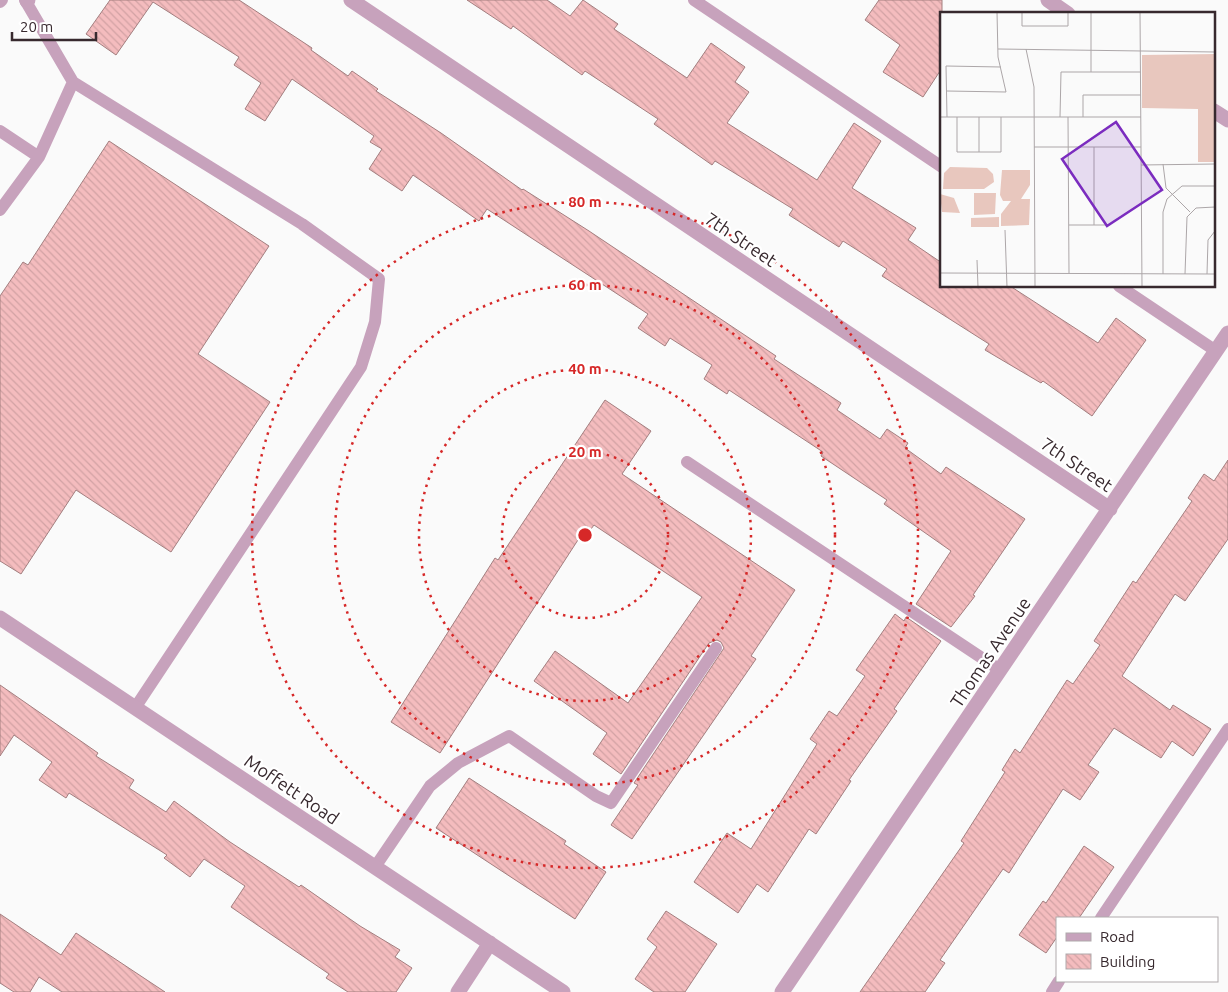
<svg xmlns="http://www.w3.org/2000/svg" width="1228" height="992" font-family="Ubuntu,sans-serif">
  <defs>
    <pattern id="building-back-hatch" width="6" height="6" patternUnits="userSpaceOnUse" patternTransform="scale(1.25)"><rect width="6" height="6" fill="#f4bcbe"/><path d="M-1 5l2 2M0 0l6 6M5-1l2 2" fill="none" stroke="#d2a2a4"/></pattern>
  </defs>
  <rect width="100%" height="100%" fill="#fafafa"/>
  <!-- building -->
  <path fill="url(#building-back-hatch)" stroke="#a37e7f" d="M 110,0 L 239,0 L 312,48 L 311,50 L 348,76 L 352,71 L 378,89 L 376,91 L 441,133 L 522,190 L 523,189 L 589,231 L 776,356 L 774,359 L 841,403 L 837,410 L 880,439 L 887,429 L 908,443 L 905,448 L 941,474 L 946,467 L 1025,519 L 973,595 L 975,596 L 951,627 L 916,604 L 951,551 L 884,504 L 887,500 L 821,456 L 823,452 L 729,390 L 727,394 L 704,379 L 712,365 L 670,338 L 665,346 L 638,328 L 648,314 L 487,209 L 479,221 L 413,175 L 402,191 L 369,169 L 382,149 L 370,142 L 374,136 L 292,79 L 265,121 L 245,109 L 261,83 L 234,65 L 239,57 L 153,2 L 116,55 L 86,34 Z
    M 467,0 L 547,0 L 570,16 L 583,0 L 618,24 L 614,29 L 687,78 L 711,43 L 745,67 L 735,82 L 749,92 L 727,123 L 817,180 L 854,123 L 881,141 L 852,188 L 916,228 L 908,240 L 942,263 L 942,286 L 1010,286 L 1098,343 L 1116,318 L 1146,340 L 1092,416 L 1043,381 L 1041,383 L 985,350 L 989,344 L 882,276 L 887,269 L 843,241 L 839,247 L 789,215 L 793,209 L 715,161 L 712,165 L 654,124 L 658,119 L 585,71 L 582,75 L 513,26 L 511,29 Z
    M 879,0 L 942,0 L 942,68 L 923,97 L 883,72 L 900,45 L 865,20 Z
    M 109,141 L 269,246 L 198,354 L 270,402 L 171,552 L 76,490 L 21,574 L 0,561 L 0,296 L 23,262 L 28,265 Z
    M 605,400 L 651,431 L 622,474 L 795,590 L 751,656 L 756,659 L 632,839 L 611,825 L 638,785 L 634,783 L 724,648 L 721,642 L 717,640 L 709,643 L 621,774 L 593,754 L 607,733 L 534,681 L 555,651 L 628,703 L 702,597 L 594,525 L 591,529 L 587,526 L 440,753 L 391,722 L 495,558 L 498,560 Z
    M 1228,460 L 1228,539 L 1185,601 L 1175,594 L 1122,676 L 1170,710 L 1173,705 L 1211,729 L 1193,756 L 1172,741 L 1161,758 L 1114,728 L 1088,765 L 1099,772 L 1080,800 L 1063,789 L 1009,873 L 1003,869 L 940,960 L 945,963 L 925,992 L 860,992 L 964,843 L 961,841 L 1005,772 L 1002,770 L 1015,749 L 1020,753 L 1067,680 L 1073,684 L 1100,645 L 1094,641 L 1133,581 L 1136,583 L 1192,501 L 1188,498 L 1204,474 L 1214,481 Z
    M 895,614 L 904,621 L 906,617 L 941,641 L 894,709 L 897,711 L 849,780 L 851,781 L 816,834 L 809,829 L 768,892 L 757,884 L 738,913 L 694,882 L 727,833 L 751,849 L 817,744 L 810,739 L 829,711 L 837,716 L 865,676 L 856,670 Z
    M 0,685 L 98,753 L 96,756 L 134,780 L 129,788 L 166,812 L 174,801 L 230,842 L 299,887 L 301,885 L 360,926 L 400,950 L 395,957 L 412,968 L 396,992 L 348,992 L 326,978 L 329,974 L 231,907 L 245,886 L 204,859 L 190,877 L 164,858 L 167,855 L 69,793 L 66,798 L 39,780 L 52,762 L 14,735 L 0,756 Z
    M 469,778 L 566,841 L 564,844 L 606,872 L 575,919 L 436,828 Z
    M 1084,846 L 1114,867 L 1079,918 L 1057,918 L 1057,937 L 1046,953 L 1019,935 L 1043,901 L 1046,903 Z
    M 666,911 L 717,944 L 685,992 L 654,992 L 635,979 L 657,947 L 647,939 Z
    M 0,914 L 61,955 L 76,933 L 165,992 L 62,992 L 39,977 L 30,992 L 14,992 L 0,983 Z"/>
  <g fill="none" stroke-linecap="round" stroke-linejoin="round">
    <!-- lane -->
    <path stroke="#c7a2bc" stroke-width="12" d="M 25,0 L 73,82 L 39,157
      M 694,0 L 942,167
      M 0,2 L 2,0
      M 73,82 L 302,224 L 379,279 L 375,322 L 361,367 L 135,708
      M 0,131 L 39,157 L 0,210
      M 1119,286 L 1216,351
      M 687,462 L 1000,670
      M 375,867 L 430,786 L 458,763 L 509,736 L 596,796 L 611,803 L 716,648
      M 1101,918 L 1228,729
      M 1052,992 L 1059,981"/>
    <!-- street -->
    <path stroke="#c7a2bc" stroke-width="15" d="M 351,0 L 1110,509
      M 1048,0 L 1068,14
      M 27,1 L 28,0
      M 1214,111 L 1228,120
      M 0,618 L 563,992
      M 458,992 L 490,943
      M 782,992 L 1228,333"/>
  </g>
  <!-- distance rings -->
  <g fill="none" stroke="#d62828" stroke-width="2.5" stroke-dasharray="2.5 5">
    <circle cx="585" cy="535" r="83"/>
    <circle cx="585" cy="535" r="166"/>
    <circle cx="585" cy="535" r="250"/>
    <circle cx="585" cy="535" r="333"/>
  </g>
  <g text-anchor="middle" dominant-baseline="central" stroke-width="4.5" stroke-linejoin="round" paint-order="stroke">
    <!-- street labels -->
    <g font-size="18" fill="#37292e" stroke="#fff">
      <text transform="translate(741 239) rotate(34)">7th Street</text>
      <text transform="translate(1077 464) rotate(34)">7th Street</text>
      <text transform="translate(990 652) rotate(-56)">Thomas Avenue</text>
      <text transform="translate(292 789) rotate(34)">Moffett Road</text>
    </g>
  </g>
  <!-- overview -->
  <g transform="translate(940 12)">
    <rect width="275" height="275" fill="#fafafa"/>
    <path d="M 275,42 L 275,150 L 258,150 L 258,97 L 202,96 L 202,43 ZM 10,155 L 47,156 L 53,162 L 54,170 L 44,177 L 3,177 L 4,161 ZM 62,158 L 90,158 L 90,173 L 81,187 L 90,187 L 89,213 L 61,214 L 61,202 L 71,189 L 63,189 L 60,183 ZM 34,181 L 56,181 L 55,202 L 34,203 ZM 0,182 L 14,186 L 20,201 L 2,200 ZM 59,205 L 59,215 L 31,215 L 31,206 Z" fill="#e8c7be"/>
    <path fill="none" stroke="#aca6a8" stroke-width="1" d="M 82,0 L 82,14 L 128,14 L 128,0M 151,0 L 151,60M 200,0 L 202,275M 58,37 L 275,40M 86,37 L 94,75 L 95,275M 7,79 L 66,80 L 58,45 L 57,0M 0,105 L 201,105M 7,105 L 6,54 L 61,55M 17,105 L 17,140 L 61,140 L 61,105M 39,105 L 39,140M 120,105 L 121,60 L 201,60M 128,105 L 129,261M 143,105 L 143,83 L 201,83M 94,135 L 201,135M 154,135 L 154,213M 223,152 L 226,176 L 250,200M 201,153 L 275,152M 129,213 L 166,213M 65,218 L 67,275M 37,248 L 38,275M 0,261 L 275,262M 223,262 L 223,200 L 227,187 L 242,174 L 275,174M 245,262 L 247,205 L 256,196 L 275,195M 267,262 L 268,228 L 275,219"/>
    <path fill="#7b2cbf" fill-opacity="0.15" stroke="#7b2cbf" stroke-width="2.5" d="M 176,110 L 222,178 L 167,214 L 122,147 Z"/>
    <rect width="275" height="275" fill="none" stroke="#37292e" stroke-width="2.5"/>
  </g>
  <circle cx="585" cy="535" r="8" fill="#d62828" stroke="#fff" stroke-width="2.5"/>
  <g font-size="15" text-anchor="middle" font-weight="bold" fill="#d62828" stroke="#fff" stroke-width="4.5" stroke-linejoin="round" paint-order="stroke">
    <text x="585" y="207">80 m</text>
    <text x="585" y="290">60 m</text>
    <text x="585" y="374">40 m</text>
    <text x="585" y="457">20 m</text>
  </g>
  <!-- legend -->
  <rect x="1056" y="917" width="162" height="65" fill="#ffffff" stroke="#afa9ab"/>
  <rect x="1066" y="933" width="25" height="8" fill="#c7a2bc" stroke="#afa9ab"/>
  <text x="1100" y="942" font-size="15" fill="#37292e">Road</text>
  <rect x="1066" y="954" width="25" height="15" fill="url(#building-back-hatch)" stroke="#afa9ab"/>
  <text x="1100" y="967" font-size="15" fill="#37292e">Building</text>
  <!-- scale -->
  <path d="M12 32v8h84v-8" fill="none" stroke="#37292e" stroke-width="2.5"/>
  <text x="20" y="32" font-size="15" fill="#37292e" stroke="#ffffff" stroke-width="4" paint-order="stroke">20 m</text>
</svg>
